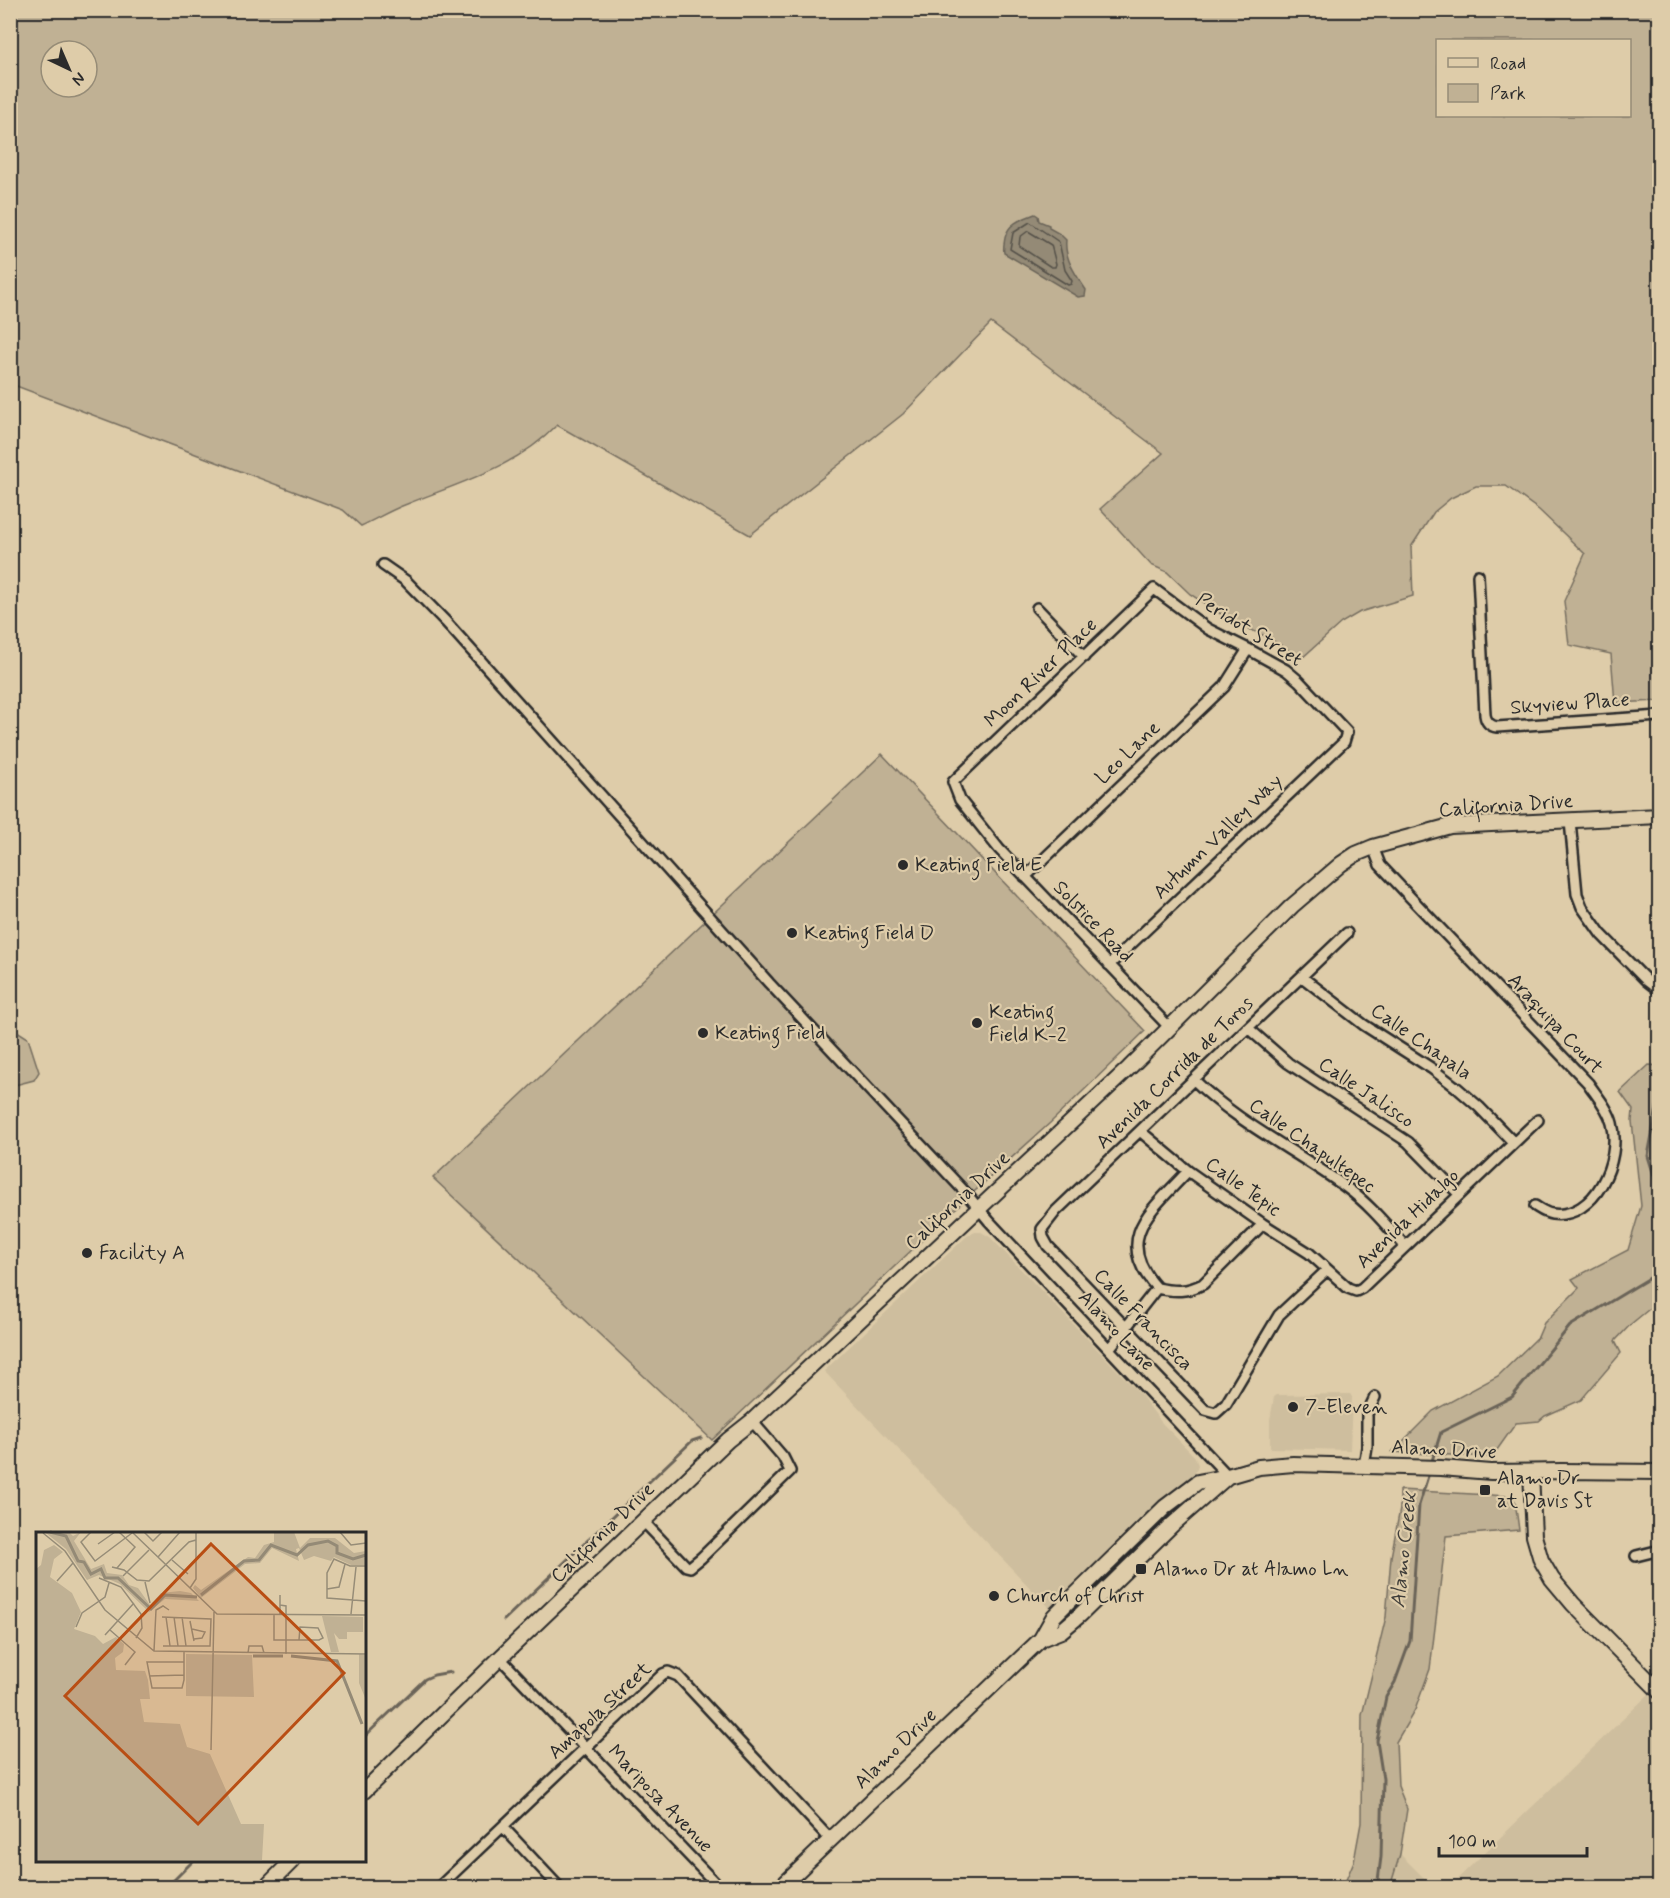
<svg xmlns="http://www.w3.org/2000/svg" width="1670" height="1898" font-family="Mynerve,sans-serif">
  <rect width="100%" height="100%" fill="#decca9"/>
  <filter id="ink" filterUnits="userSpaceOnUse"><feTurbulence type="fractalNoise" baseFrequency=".0167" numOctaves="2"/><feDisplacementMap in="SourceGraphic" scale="12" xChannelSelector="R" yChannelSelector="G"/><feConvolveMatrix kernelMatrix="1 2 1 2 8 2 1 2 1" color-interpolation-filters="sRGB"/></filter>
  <g filter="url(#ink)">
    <!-- built -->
    <path fill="#cebe9e" d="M 975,1232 L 981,1232 L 990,1237 L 1141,1395 L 1161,1422 L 1195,1457 L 1198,1465 L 1194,1476 L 1168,1496 L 1052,1611 L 824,1371 L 967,1236 Z
      M 1350,1394 L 1352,1397 L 1350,1450 L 1270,1448 L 1270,1420 L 1274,1397 L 1277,1395 Z
      M 1651,1692 L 1659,1701 L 1659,1887 L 1448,1888 Z
      M 1400,1854 L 1433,1887 L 1390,1887 Z"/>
    <!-- green -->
    <path fill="#c0b194" stroke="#766e60" stroke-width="1.5" fill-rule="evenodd" d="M 10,11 L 1659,11 L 1659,701 L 1615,703 L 1611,654 L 1569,645 L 1564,601 L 1585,554 L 1539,510 L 1506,486 L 1476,486 L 1451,498 L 1434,512 L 1411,547 L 1413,596 L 1360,612 L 1341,623 L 1302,658 L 1265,636 L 1233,622 L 1190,594 L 1167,572 L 1151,565 L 1100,509 L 1163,453 L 991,323 L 903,414 L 750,535 L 557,425 C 517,467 459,483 407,504 C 391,510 376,519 361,526 L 343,510 L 11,384 ZM 1438,40 L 1630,40 L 1630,116 L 1438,116 ZM 51,51 L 87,51 L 87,87 L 51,87 Z
      M 882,754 L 1145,1031 L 1050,1123 L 955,1209 L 712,1440 L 433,1178 Z
      M 11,1029 L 17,1031 L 28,1038 L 39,1072 L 34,1080 L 11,1086 Z
      M 1649,1065 L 1660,1066 L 1659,1301 L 1631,1324 L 1615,1341 L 1621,1353 L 1581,1400 L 1545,1416 L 1539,1421 L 1516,1423 L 1492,1457 L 1392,1452 L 1433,1411 L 1498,1376 L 1538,1337 L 1544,1323 L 1579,1288 L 1572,1279 L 1628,1250 L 1641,1206 L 1632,1121 L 1633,1110 L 1620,1092 Z
      M 1400,1490 L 1508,1496 L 1515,1501 L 1519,1530 L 1446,1536 L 1430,1669 L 1415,1710 L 1396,1742 L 1398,1786 L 1407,1809 L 1400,1854 L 1390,1887 L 1343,1887 L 1354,1861 L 1361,1823 L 1362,1715 L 1386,1617 L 1391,1557 L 1400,1509 Z"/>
    <!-- water -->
    <path fill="#948a76" stroke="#6a6458" stroke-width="1.5" d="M 1035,214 L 1038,216 L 1039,221 L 1049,225 L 1049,228 L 1060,234 L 1066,240 C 1064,259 1076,275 1086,290 L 1085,296 L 1078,297 L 1004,253 C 1003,247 1004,244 1005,238 C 1008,223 1022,219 1035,214 Z"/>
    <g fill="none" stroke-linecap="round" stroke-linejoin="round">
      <!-- shore -->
      <path stroke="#555149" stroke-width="1.5" d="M 1030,222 L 1059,242 L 1065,270 L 1072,281 L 1071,284 L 1068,285 L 1010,249 L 1013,233 Z
        M 1028,231 L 1051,245 L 1056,264 L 1055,267 L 1051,267 L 1019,246 L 1020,237 Z"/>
      <!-- stream -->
      <path stroke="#6a6458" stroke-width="3" d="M 1660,1102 L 1658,1102 L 1648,1156 L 1660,1195
        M 1431,1464 L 1441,1432 L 1512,1397 L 1570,1326 L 1653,1276 L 1660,1253
        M 504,1620 L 692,1441 L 701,1438
        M 364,1737 L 425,1679 L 434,1675 L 451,1672
        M 10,1878 L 31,1888
        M 166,1888 L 194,1860
        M 1377,1888 L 1381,1857 L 1383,1779 L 1377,1741 L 1386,1697 L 1395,1682 L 1410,1641 L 1419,1505 L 1429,1473"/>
      <defs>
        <path id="street" d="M 383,565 L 406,581 L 446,622 L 769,983 L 966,1193 L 989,1221 L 1228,1476
          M 1478,575 L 1485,715 C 1486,722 1490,726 1497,727 L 1660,716
          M 1037,608 L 1084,657
          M 1570,821 L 1577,894 L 1582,907 L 1601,934 L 1647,981 L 1660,991
          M 1373,847 L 1380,865 L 1411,898 L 1588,1083 C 1596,1095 1608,1108 1612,1123 C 1622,1159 1595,1220 1552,1214 C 1545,1213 1540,1209 1535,1206
          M 1025,877 L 1224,687 L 1248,649
          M 1109,965 L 1344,742 L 1347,732 L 1299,681 L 1286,670 L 1248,649 L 1208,629 L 1154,589 L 953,782 L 960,800 L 999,849 L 1169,1027
          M 1302,977 L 1364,1025 L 1431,1068 L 1456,1087 L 1479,1107 L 1514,1143
          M 1248,1028 L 1288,1063 L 1408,1142 L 1459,1194
          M 1194,1080 C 1239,1124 1297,1151 1347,1188 C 1369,1204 1387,1226 1405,1246
          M 1140,1131 L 1188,1171 L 1263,1224 L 1309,1253 L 1348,1288 L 1356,1291 L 1362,1288 L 1538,1120
          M 1188,1171 C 1153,1209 1111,1238 1157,1288 C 1175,1292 1187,1292 1203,1284 L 1263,1224
          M 1327,1270 L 1279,1315 L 1226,1404 L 1216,1413 L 1205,1410 L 1048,1246 L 1043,1237 L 1042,1229 L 1056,1211 L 1347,933
          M 1109,1349 L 1157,1288
          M 1364,1466 L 1367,1447 L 1367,1414 L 1375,1397
          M 643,1521 L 686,1566 L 690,1567 L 701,1558 L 790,1471 L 783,1457 L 752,1421
          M 1636,1556 L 1660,1550
          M 500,1658 L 720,1888
          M 503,1827 L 560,1888
          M 438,1888 L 663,1674 L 668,1672 L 678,1676 L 830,1839"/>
        <path id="secondary" d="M 1531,1472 L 1534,1536 L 1541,1560 L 1552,1579 L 1573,1604 L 1660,1692
          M 1041,1639 L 1061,1631 L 1080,1615 L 1172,1525 L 1228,1476
          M 364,1791 L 500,1658 L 728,1440 L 752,1421 L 1129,1068 L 1292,906 L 1341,864 L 1356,854 L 1373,847 L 1450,826 L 1660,816
          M 265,1888 L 293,1860
          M 780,1888 L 1041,1639 L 1054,1616 L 1071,1599 L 1165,1507 L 1198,1482 L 1228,1476 L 1259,1467 L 1293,1464 L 1441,1468 L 1491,1472 L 1561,1471 L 1660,1472"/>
      </defs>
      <!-- street casing -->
      <use href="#street" stroke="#2b2b2b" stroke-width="14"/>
      <!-- secondary casing -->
      <use href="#secondary" stroke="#2b2b2b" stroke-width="18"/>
      <!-- street -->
      <use href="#street" stroke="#decca9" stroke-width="9"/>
      <!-- secondary -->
      <use href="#secondary" stroke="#decca9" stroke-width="14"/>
    </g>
  </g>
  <!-- markers -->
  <g fill="#2b2b2b" stroke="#decca9" stroke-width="2">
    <circle cx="903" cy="865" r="6"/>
    <circle cx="792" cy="933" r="6"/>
    <circle cx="977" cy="1023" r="6"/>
    <circle cx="703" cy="1033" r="6"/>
    <circle cx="87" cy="1253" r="6"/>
    <circle cx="1293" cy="1407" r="6"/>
    <rect x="1479" y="1484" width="12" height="12" rx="3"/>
    <rect x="1135" y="1563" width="12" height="12" rx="3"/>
    <circle cx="994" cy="1596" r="6"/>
  </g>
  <g text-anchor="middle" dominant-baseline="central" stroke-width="4.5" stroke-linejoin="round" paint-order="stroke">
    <!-- street labels -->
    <g font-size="20" fill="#2b2b2b" stroke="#decca9">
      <text transform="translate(1249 630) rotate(32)">Peridot Street</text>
      <text transform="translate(1041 673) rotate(-44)">Moon River Place</text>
      <text transform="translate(1570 704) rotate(-4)">Skyview Place</text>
      <text transform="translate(1128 753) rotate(-44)">Leo Lane</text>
      <text transform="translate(1506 806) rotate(-4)">California Drive</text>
      <text transform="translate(1218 837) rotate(-44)">Autumn Valley Way</text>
      <text transform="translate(1093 922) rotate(46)">Solstice Road</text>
      <text transform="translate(1555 1024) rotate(47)">Araquipa Court</text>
      <text transform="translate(1421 1042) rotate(35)">Calle Chapala</text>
      <text transform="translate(1175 1073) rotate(-44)">Avenida Corrida de Toros</text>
      <text transform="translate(1366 1093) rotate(34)">Calle Jalisco</text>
      <text transform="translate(1312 1146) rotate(35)">Calle Chapultepec</text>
      <text transform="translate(1243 1187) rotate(35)">Calle Tepic</text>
      <text transform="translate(958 1201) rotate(-43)">California Drive</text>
      <text transform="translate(1408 1219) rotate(-44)">Avenida Hidalgo</text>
      <text transform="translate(1143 1320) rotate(46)">Calle Francisca</text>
      <text transform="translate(1116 1331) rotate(47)">Alamo Lane</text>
      <text transform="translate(1444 1450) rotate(3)">Alamo Drive</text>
      <text transform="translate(603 1533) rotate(-44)">California Drive</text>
      <text transform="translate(600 1711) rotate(-43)">Amapola Street</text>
      <text transform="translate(896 1749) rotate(-44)">Alamo Drive</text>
      <text transform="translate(660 1799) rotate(46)">Mariposa Avenue</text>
    </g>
    <!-- poi labels -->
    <g font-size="20" fill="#2b2b2b" stroke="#decca9" text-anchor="start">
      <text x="915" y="865">Keating Field E</text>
      <text x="804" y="933">Keating Field D</text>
      <text x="989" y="1012">Keating<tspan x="989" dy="23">Field K-2</tspan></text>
      <text x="715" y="1033">Keating Field</text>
      <text x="99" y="1253">Facility A</text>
      <text x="1305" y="1407">7-Eleven</text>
      <text x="1497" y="1478">Alamo Dr<tspan x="1497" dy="23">at Davis St</tspan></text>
      <text x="1153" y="1569">Alamo Dr at Alamo Ln</text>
      <text x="1006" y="1596">Church of Christ</text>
    </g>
    <!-- water labels -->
    <g font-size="21" font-style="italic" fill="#403e3a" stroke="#decca9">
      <text transform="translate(1404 1550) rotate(-84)">Alamo Creek</text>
    </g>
  </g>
  <!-- overview -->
  <g transform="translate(36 1532)">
    <rect width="330" height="330" fill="#decca9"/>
    <path d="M 33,0 L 37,4 L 45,0 L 38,9 L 55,37 L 68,32 L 71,41 L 86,43 L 93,53 L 102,56 L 114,73 L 125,61 L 144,59 L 155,61 L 163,69 L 129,67 L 113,80 L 84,52 L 63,43 L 51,48 L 30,17 L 10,1 ZM 238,0 L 258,0 L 264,16 L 274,6 L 299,6 L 318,21 L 330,19 L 330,33 L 315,33 L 298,25 L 295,29 L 278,24 L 268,28 L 263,16 L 260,17 L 263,29 L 236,16 L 224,31 L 209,32 L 165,66 L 157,56 L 159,53 L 165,58 L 212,25 L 219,26 L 228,13 L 238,10 ZM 18,13 L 27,20 L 18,27 L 14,45 L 36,61 L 45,80 L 38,97 L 59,104 L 67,112 L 80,105 L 88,112 L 87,120 L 79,126 L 80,138 L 109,139 L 112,148 L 114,167 L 104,167 L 108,190 L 144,192 L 151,215 L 174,222 L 205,292 L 228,292 L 226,328 L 0,330 L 0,37 L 5,33 L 8,18 ZM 286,84 L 327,85 L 327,100 L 311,100 L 311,107 L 303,107 L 298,101 L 303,120 L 295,120 ZM 150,122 L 216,123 L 218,165 L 150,164 ZM 323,122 L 330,123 L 330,168 L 323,151 Z" fill="#c0b194"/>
    <path fill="none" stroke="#948a76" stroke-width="3" d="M 14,0 L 30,4 L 42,29 L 48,30 L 55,42 L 65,37 L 69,46 L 82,46 L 115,77 L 129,63 L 161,65M 165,63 L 208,29 L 223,28 L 235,13 L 261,23 L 272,13 L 292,9 L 301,14 L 301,21 L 317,27 L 330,23M 217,124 L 247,124M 255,124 L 301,129 L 326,192"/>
    <path fill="none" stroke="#968c77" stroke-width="1.5" d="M 55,0 L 45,10 L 59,29 L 96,1M 96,0 L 181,82 L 330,83M 108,0 L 117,9 L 126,0M 304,0 L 315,13 L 330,11M 7,1 L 29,19 L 69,78 L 118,119 L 330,122M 62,12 L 79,0M 122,25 L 144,0M 136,28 L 152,42M 330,34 L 314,34 L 298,27 L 291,41 L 291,66 L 330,69M 76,35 L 88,38 L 101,48 L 113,49 L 153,10 L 160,8M 81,36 L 99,15 L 83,0M 87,44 L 113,18M 63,46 L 85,55 L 105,82 L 106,96 L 100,106M 21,49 L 37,31M 109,50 L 114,71M 154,56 L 160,47 L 160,0M 291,57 L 303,55 L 309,32M 244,63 L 244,82M 244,73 L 250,74 L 250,122M 238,82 L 238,108 L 283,108 L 287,106 L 282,96 L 264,95 L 263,108M 315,82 L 320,35M 126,85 L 175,87 L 174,114 L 127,114M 130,85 L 134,114M 138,85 L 142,114M 146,85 L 150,114M 154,89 L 158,109M 40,95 L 46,81 L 69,65 L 73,51M 156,97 L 169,100 L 166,106 L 158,107M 74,98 L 99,120 L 89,133M 69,103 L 98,71M 118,119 L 120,78 L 127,74 L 133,78M 148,120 L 148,148 L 146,156 L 116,156 L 111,130 L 148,130M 212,121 L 213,114 L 226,114 L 228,121M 113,144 L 148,143M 175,218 L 178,80"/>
    <path fill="#b94e14" fill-opacity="0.15" stroke="#b94e14" stroke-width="3" d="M 175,12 L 308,141 L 162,292 L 29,164 Z"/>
    <rect width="330" height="330" fill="none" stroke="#2b2b2b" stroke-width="3"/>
  </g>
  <!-- margin -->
  <rect width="1670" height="1898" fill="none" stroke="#decca9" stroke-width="36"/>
  <rect x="18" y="18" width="1634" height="1862" fill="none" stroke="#2b2b2b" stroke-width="2" filter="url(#ink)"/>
  <!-- legend -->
  <rect x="1436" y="39" width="195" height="78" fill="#decca9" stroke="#968c77" stroke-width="1.5"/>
  <rect x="1448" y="58" width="30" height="9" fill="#decca9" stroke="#968c77" stroke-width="1.5"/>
  <text x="1490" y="69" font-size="18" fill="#2b2b2b">Road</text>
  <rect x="1448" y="84" width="30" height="18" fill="#c0b194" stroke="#968c77" stroke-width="1.5"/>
  <text x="1490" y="99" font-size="18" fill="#2b2b2b">Park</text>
  <!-- north arrow -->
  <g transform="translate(69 69) rotate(136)"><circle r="28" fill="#decca9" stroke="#968c77" stroke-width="1.5"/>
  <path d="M0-4.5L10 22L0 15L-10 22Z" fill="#2b2b2b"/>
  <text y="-9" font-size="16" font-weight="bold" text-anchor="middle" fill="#2b2b2b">N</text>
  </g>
  <!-- scale -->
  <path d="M1439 1847v9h148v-9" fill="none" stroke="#2b2b2b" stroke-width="3"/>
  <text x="1448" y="1847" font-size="18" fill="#2b2b2b" stroke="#decca9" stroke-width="4.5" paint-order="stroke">100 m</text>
</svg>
